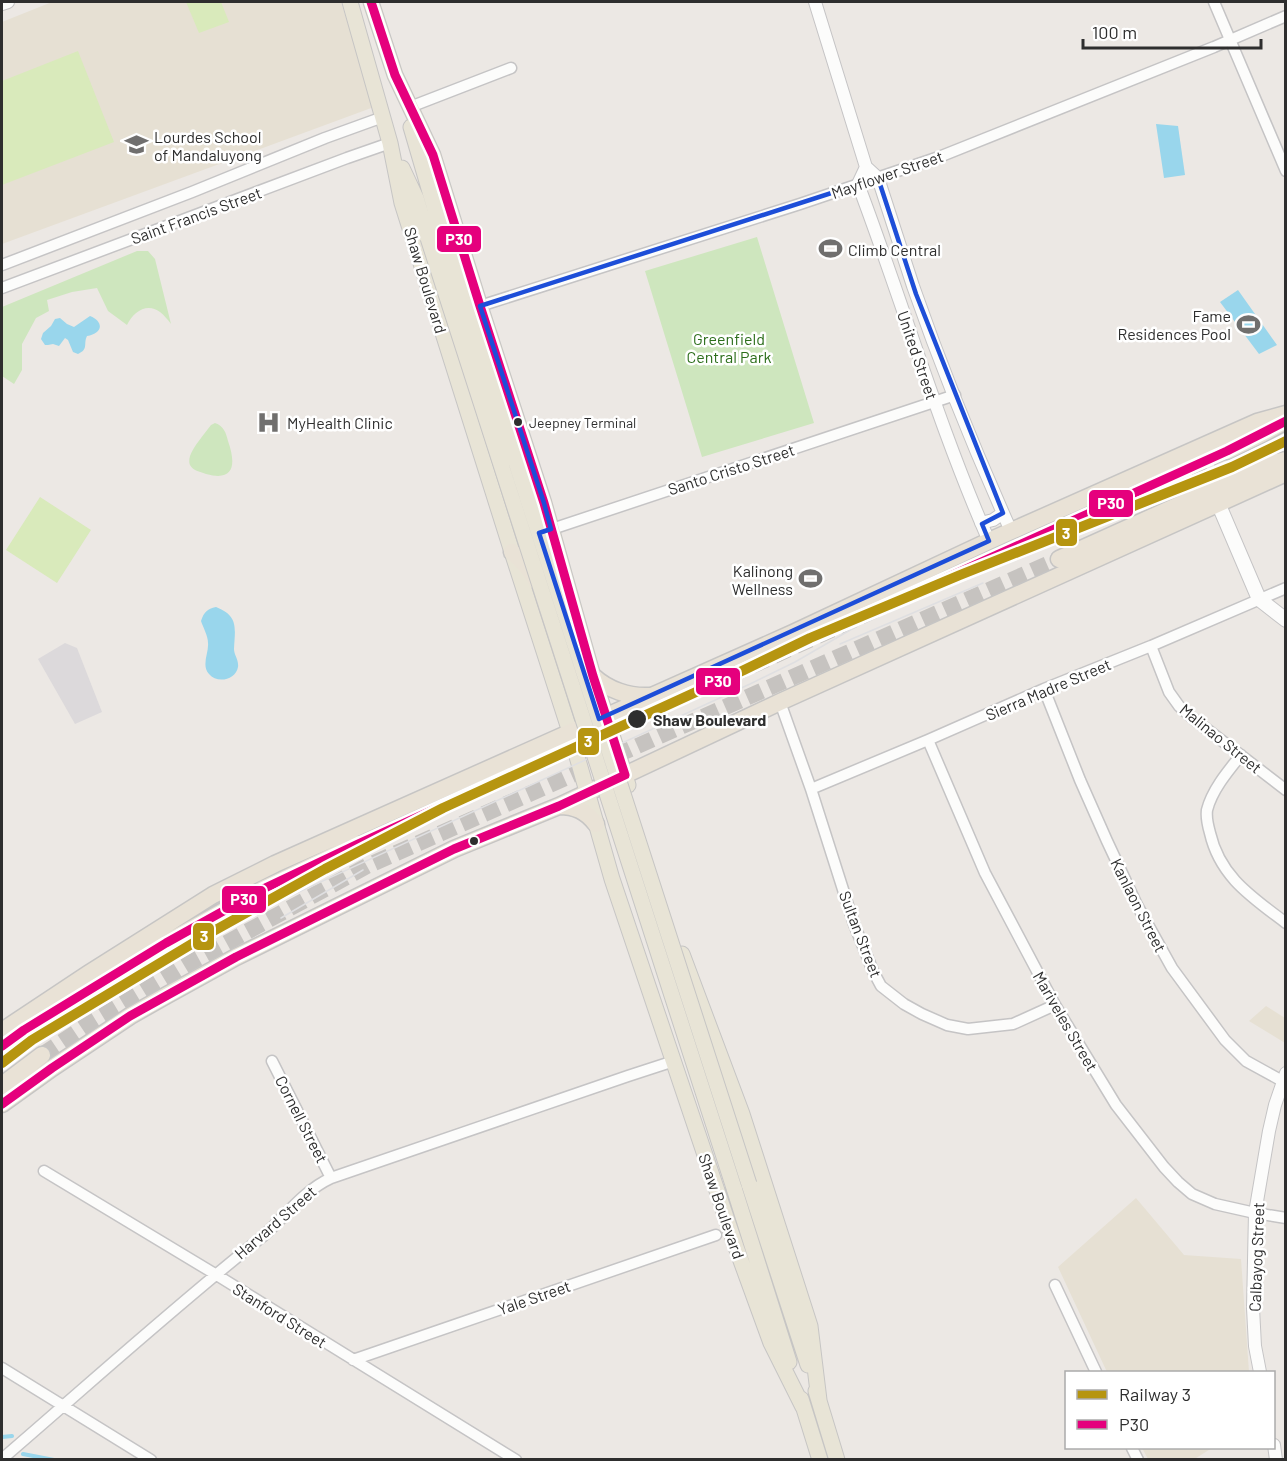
<svg xmlns="http://www.w3.org/2000/svg" width="1287" height="1461" font-family="Barlow,sans-serif">
  <rect width="100%" height="100%" fill="#ece8e4"/>
  <!-- industrial -->
  <path fill="#dcd9db" d="M 65,643 L 77,648 L 102,712 L 75,724 L 38,659 Z"/>
  <!-- education -->
  <path fill="#e6e0d3" d="M 52,2 L 341,2 L 374,107 L 2,244 L 2,22 Z
    M 1266,1006 L 1285,1018 L 1285,1043 L 1249,1021 Z
    M 1136,1198 L 1184,1255 L 1241,1259 L 1249,1372 L 1107,1372 L 1058,1267 Z
    M 1142,1448 L 1212,1448 L 1193,1460 L 1148,1459 Z"/>
  <!-- green -->
  <path fill="#cee6be" d="M 757,237 L 814,423 L 702,457 L 645,271 Z
    M 137,251 L 148,251 L 155,259 L 171,324 C 168,320 164,315 160,312 C 147,302 133,312 127,325 L 108,311 L 97,288 L 72,292 L 47,300 L 49,311 L 36,318 L 22,344 L 22,370 L 14,384 L 2,376 L 2,307 Z
    M 215,423 C 224,426 226,433 228,441 C 236,464 235,482 206,474 C 201,472 193,471 190,465 C 189,463 189,459 190,456 C 193,447 205,433 211,425 Z"/>
  <!-- pitch -->
  <path fill="#d9eabb" d="M 186,2 L 221,2 L 229,22 L 199,33 Z
    M 78,51 L 114,142 L 2,185 L 2,81 Z
    M 40,497 L 91,530 L 57,583 L 6,550 Z"/>
  <!-- water -->
  <path fill="#99d6ec" d="M 1156,124 L 1178,126 L 1185,175 L 1164,178 Z
    M 1238,290 L 1277,345 L 1259,354 L 1220,302 Z
    M 90,316 C 105,322 102,334 87,336 C 83,344 89,349 78,354 L 73,352 L 68,340 L 65,338 L 59,346 L 53,344 L 48,345 L 45,345 L 41,339 L 43,333 L 51,326 L 55,319 L 60,318 L 67,324 L 74,327 Z
    M 216,607 C 239,616 235,628 234,649 C 234,655 239,660 238,667 C 236,680 217,684 209,674 C 201,665 209,653 208,643 C 208,636 203,627 201,621 C 204,612 207,609 216,607 Z"/>
  <g fill="none" stroke-linecap="round" stroke-linejoin="round">
    <!-- stream -->
    <path stroke="#99d6ec" stroke-width="4" d="M 2,1437 L 12,1436
      M 23,1454 L 54,1460"/>
    <!-- trunk-tunnel -->
    <path stroke="#c6c3c0" stroke-width="16" stroke-dasharray="16 8" stroke-linecap="butt" d="M 358,844 L 1227,451
      M 42,1055 L 84,1027 L 188,964 L 367,866 L 1059,559"/>
    <defs>
      <path id="minor" d="M 1214,2 L 1286,171
        M 410,107 L 511,68
        M 2,265 L 192,192 L 325,138 L 383,117
        M 2,288 L 347,158 L 390,143
        M 480,306 L 800,204 L 939,157 L 1214,47 L 1286,16
        M 546,531 L 955,395
        M 1151,646 L 1169,692 L 1179,706 L 1191,717 L 1286,790
        M 1044,689 L 1080,780 L 1107,841 L 1137,905 L 1172,968 L 1225,1040 L 1246,1061 L 1286,1083
        M 780,702 L 811,789 L 854,924 L 873,971 L 881,986 L 904,1004 L 922,1014 L 947,1025 L 968,1029 L 1013,1024 L 1055,1005
        M 928,740 L 985,873 L 1055,1005 L 1116,1105 L 1164,1167 L 1178,1182 L 1192,1194 L 1215,1204 L 1255,1213 L 1286,1218
        M 1241,755 C 1228,771 1212,790 1207,810 C 1206,817 1208,826 1210,833 C 1220,877 1252,897 1286,923
        M 811,789 L 928,740 L 1044,689 L 1151,646 L 1286,588
        M 272,1061 L 331,1178
        M 44,1171 L 215,1274 L 516,1460
        M 1055,1285 L 1096,1372
        M 353,1360 L 716,1235
        M 2,1368 L 151,1460
        M 1132,1448 L 1138,1460
        M 2,1459 C 88,1385 173,1308 262,1237 C 285,1217 303,1191 331,1178 L 628,1076 L 674,1061"/>
      <path id="tertiary" d="M 815,2 L 866,167 L 878,178 C 890,214 901,250 913,286 C 942,369 975,451 1011,531
        M 2,4 L 8,2
        M 866,167 L 858,184 C 903,303 938,425 989,541
        M 981,523 L 993,520 L 1003,513
        M 1260,1372 L 1255,1346 L 1253,1308 L 1255,1213 L 1269,1131 L 1275,1105 L 1286,1073
        M 1274,1445 L 1276,1460"/>
      <path id="secondary" d="M 1218,503 L 1259,599 L 1286,620"/>
      <path id="primary" d="M 350,2 L 390,143 L 402,203 L 512,552 L 570,732 L 612,879 L 736,1247 L 771,1343 L 803,1407
        M 371,2 L 395,75 L 433,155 L 480,306 L 544,503 L 593,676 L 628,785
        M 411,127 L 442,233
        M 402,168 L 416,198 L 428,238
        M 682,954 L 742,1114 L 810,1326 L 819,1400
        M 749,1184 L 808,1365
        M 734,1188 L 789,1362
        M 816,1391 L 837,1460
        M 801,1399 L 820,1460"/>
      <path id="trunk" d="M 1227,451 L 1262,434 L 1286,421
        M 512,552 C 523,561 530,569 537,582
        M 1059,559 L 1272,463 L 1286,460
        M 593,676 C 608,690 629,697 649,696
        M 559,806 C 575,806 586,811 596,824
        M 2,1031 L 88,974 L 213,895 L 275,864 L 793,633 L 989,541 L 1257,422 L 1286,414
        M 2,1046 L 24,1030 L 166,943 L 263,889 L 358,844
        M 2,1085 L 42,1055
        M 2,1104 L 52,1068 L 130,1016 L 167,995 L 236,957 L 454,849 L 559,806 L 780,702 L 1286,473"/>
    </defs>
    <!-- minor casing -->
    <use href="#minor" stroke="#c5c4c5" stroke-width="13"/>
    <!-- tertiary casing -->
    <use href="#tertiary" stroke="#c5c4c5" stroke-width="14"/>
    <!-- secondary casing -->
    <use href="#secondary" stroke="#c5c4c5" stroke-width="16"/>
    <!-- primary casing -->
    <use href="#primary" stroke="#c6c5c4" stroke-width="17"/>
    <!-- trunk casing -->
    <use href="#trunk" stroke="#c6c5c4" stroke-width="19"/>
    <!-- minor -->
    <use href="#minor" stroke="#fcfcfb" stroke-width="10"/>
    <!-- tertiary -->
    <use href="#tertiary" stroke="#fcfcfb" stroke-width="12"/>
    <!-- secondary -->
    <use href="#secondary" stroke="#fcfcfb" stroke-width="14"/>
    <!-- primary -->
    <use href="#primary" stroke="#e8e4d6" stroke-width="15"/>
    <!-- trunk -->
    <use href="#trunk" stroke="#e9e2d6" stroke-width="16"/>
    <!-- tram -->
    <path stroke="#dfdfe1" stroke-width="1.5" d="M 840,644 L 983,583
      M 281,918 L 363,870
      M 210,933 L 750,684 L 795,662 L 902,600"/>
    <defs>
      <path id="primary-bridge" d="M 442,233 L 749,1184
        M 428,238 L 734,1188"/>
    </defs>
    <!-- primary-bridge casing -->
    <use href="#primary-bridge" stroke="#c6c5c4" stroke-width="17" stroke-linecap="butt"/>
    <!-- primary-bridge -->
    <use href="#primary-bridge" stroke="#e8e4d6" stroke-width="15"/>
    <defs>
      <path id="bus-1" d="M 2,1046 L 24,1030 L 166,943 L 263,889 L 358,844 L 1227,451 L 1286,421
        M 2,1104 L 52,1068 L 130,1016 L 236,957 L 454,849 L 559,806 L 625,775 L 593,676 L 544,503 L 480,306 L 433,155 L 395,75 L 371,2"/>
    </defs>
    <!-- bus-1 casing -->
    <use href="#bus-1" stroke="#fff" stroke-width="14"/>
    <!-- bus-1 -->
    <use href="#bus-1" stroke="#e5007d" stroke-width="9"/>
    <defs>
      <path id="rail-1" d="M 2,1063 L 32,1040 L 210,933 L 325,869 L 443,808 L 744,670 L 810,638 L 960,575 L 1232,467 L 1286,441"/>
    </defs>
    <!-- rail-1 casing -->
    <use href="#rail-1" stroke="#fff" stroke-width="15"/>
    <!-- rail-1 -->
    <use href="#rail-1" stroke="#b69510" stroke-width="10"/>
  </g>
  <!-- marked area -->
  <path fill="none" stroke="#1d4ed8" stroke-width="4.5" stroke-linejoin="round" d="M 878,178 L 916,294 L 1003,513 L 982,524 L 989,541 L 599,719 L 539,533 L 551,529 L 544,503 L 480,306 Z"/>
  <!-- icons -->
  <defs>
    <symbol id="school-bare" viewBox="-9 -9 18 18"><path d="M0-5L7-2L0 1L-7-2ZM-4 1L0 2.5L4 1V4Q0 6-4 4Z" fill="#706f6e" stroke="#fff" stroke-width="2.5" paint-order="stroke"/></symbol>
    <symbol id="stadium-bare" viewBox="-9 -9 18 18"><path d="M0-5a6.5 5 0 1 0 0 10a6.5 5 0 1 0 0-10ZM-3.5-1.8h7v3.6h-7Z" fill="#706f6e" stroke="#fff" stroke-width="2.5" paint-order="stroke"/></symbol>
    <symbol id="hospital-bare" viewBox="-9 -9 18 18"><path d="M-5-5h3v3.5h4V-5h3V5h-3V1.5h-4V5h-3Z" fill="#706f6e" stroke="#fff" stroke-width="2.5" paint-order="stroke"/></symbol>
  </defs>
  <g fill-rule="evenodd">
    <use href="#school-bare" x="120" y="128" width="33" height="33"/>
    <use href="#stadium-bare" x="814" y="232" width="33" height="33"/>
    <use href="#stadium-bare" x="1232" y="308" width="33" height="33"/>
    <use href="#hospital-bare" x="252" y="406" width="33" height="33"/>
    <use href="#stadium-bare" x="794" y="562" width="33" height="33"/>
  </g>
  <!-- markers -->
  <g fill="#2e2e2e" stroke="#fff" stroke-width="2">
    <circle cx="518" cy="422" r="5"/>
    <circle cx="637" cy="719" r="10"/>
    <circle cx="474" cy="841" r="5"/>
  </g>
  <g text-anchor="middle" dominant-baseline="central" stroke-width="5" stroke-linejoin="round" paint-order="stroke">
    <!-- bus labels -->
    <g font-size="14" fill="#2e2e2e" stroke="#fff" text-anchor="start">
      <text x="529" y="422">Jeepney Terminal</text>
    </g>
    <!-- poi labels -->
    <g font-size="16" fill="#2e2e2e" stroke="#fff" text-anchor="start">
      <text x="154" y="136">Lourdes School<tspan x="154" dy="18">of Mandaluyong</tspan></text>
      <text x="848" y="249">Climb Central</text>
      <text x="1231" y="315" text-anchor="end">Fame<tspan x="1231" dy="18">Residences Pool</tspan></text>
      <text x="287" y="422">MyHealth Clinic</text>
      <text x="793" y="570" text-anchor="end">Kalinong<tspan x="793" dy="18">Wellness</tspan></text>
    </g>
    <!-- street labels -->
    <g font-size="16" fill="#2e2e2e" stroke="#fff">
      <text transform="translate(887 174) rotate(-19)">Mayflower Street</text>
      <text transform="translate(196 215) rotate(-20)">Saint Francis Street</text>
      <text transform="translate(426 280) rotate(73)">Shaw Boulevard</text>
      <text transform="translate(918 355) rotate(71)">United Street</text>
      <text transform="translate(731 469) rotate(-18)">Santo Cristo Street</text>
      <text transform="translate(1048 689) rotate(-23)">Sierra Madre Street</text>
      <text transform="translate(1221 738) rotate(39)">Malinao Street</text>
      <text transform="translate(1139 905) rotate(63)">Kanlaon Street</text>
      <text transform="translate(861 934) rotate(69)">Sultan Street</text>
      <text transform="translate(1066 1021) rotate(60)">Mariveles Street</text>
      <text transform="translate(302 1119) rotate(63)">Cornell Street</text>
      <text transform="translate(722 1206) rotate(71)">Shaw Boulevard</text>
      <text transform="translate(275 1222) rotate(-41)">Harvard Street</text>
      <text transform="translate(1256 1257) rotate(-88)">Calbayog Street</text>
      <text transform="translate(534 1297) rotate(-19)">Yale Street</text>
      <text transform="translate(280 1315) rotate(32)">Stanford Street</text>
    </g>
    <!-- park labels -->
    <g font-size="16" fill="#2c6e1b" stroke="#fff">
      <text x="729" y="338">Greenfield<tspan x="729" dy="18">Central Park</tspan></text>
    </g>
    <!-- stop labels -->
    <g font-size="16" font-weight="bold" fill="#2e2e2e" stroke="#fff" text-anchor="start">
      <text x="653" y="719">Shaw Boulevard</text>
    </g>
  </g>
  <g stroke="#fff" stroke-width="2">
    <rect x="436" y="225" width="46" height="28" rx="6" fill="#e5007d"/>
    <rect x="1088" y="489" width="46" height="29" rx="6" fill="#e5007d"/>
    <rect x="1055" y="518" width="23" height="29" rx="6" fill="#b69510"/>
    <rect x="695" y="667" width="46" height="29" rx="6" fill="#e5007d"/>
    <rect x="577" y="727" width="23" height="29" rx="6" fill="#b69510"/>
    <rect x="221" y="885" width="46" height="29" rx="6" fill="#e5007d"/>
    <rect x="192" y="922" width="23" height="29" rx="6" fill="#b69510"/>
  </g>
  <g font-size="16" text-anchor="middle" font-weight="bold" fill="#fff">
    <text x="459" y="245">P30</text>
    <text x="1111" y="509">P30</text>
    <text x="1066" y="539">3</text>
    <text x="718" y="687">P30</text>
    <text x="588" y="747">3</text>
    <text x="244" y="905">P30</text>
    <text x="204" y="942">3</text>
  </g>
  <!-- border -->
  <rect width="1287" height="1461" fill="none" stroke="#2e2e2e" stroke-width="6"/>
  <!-- legend -->
  <rect x="1065" y="1371" width="210" height="78" fill="#ffffff" stroke="#ababab" stroke-width="1.5"/>
  <rect x="1077" y="1390" width="30" height="9" fill="#b69510" stroke="#ababab" stroke-width="1.5"/>
  <text x="1119" y="1401" font-size="18" fill="#2e2e2e">Railway 3</text>
  <rect x="1077" y="1420" width="30" height="9" fill="#e5007d" stroke="#ababab" stroke-width="1.5"/>
  <text x="1119" y="1431" font-size="18" fill="#2e2e2e">P30</text>
  <!-- scale -->
  <path d="M1083 39v9h178v-9" fill="none" stroke="#2e2e2e" stroke-width="3"/>
  <text x="1092" y="39" font-size="18" fill="#2e2e2e" stroke="#ffffff" stroke-width="4.5" paint-order="stroke">100 m</text>
</svg>
